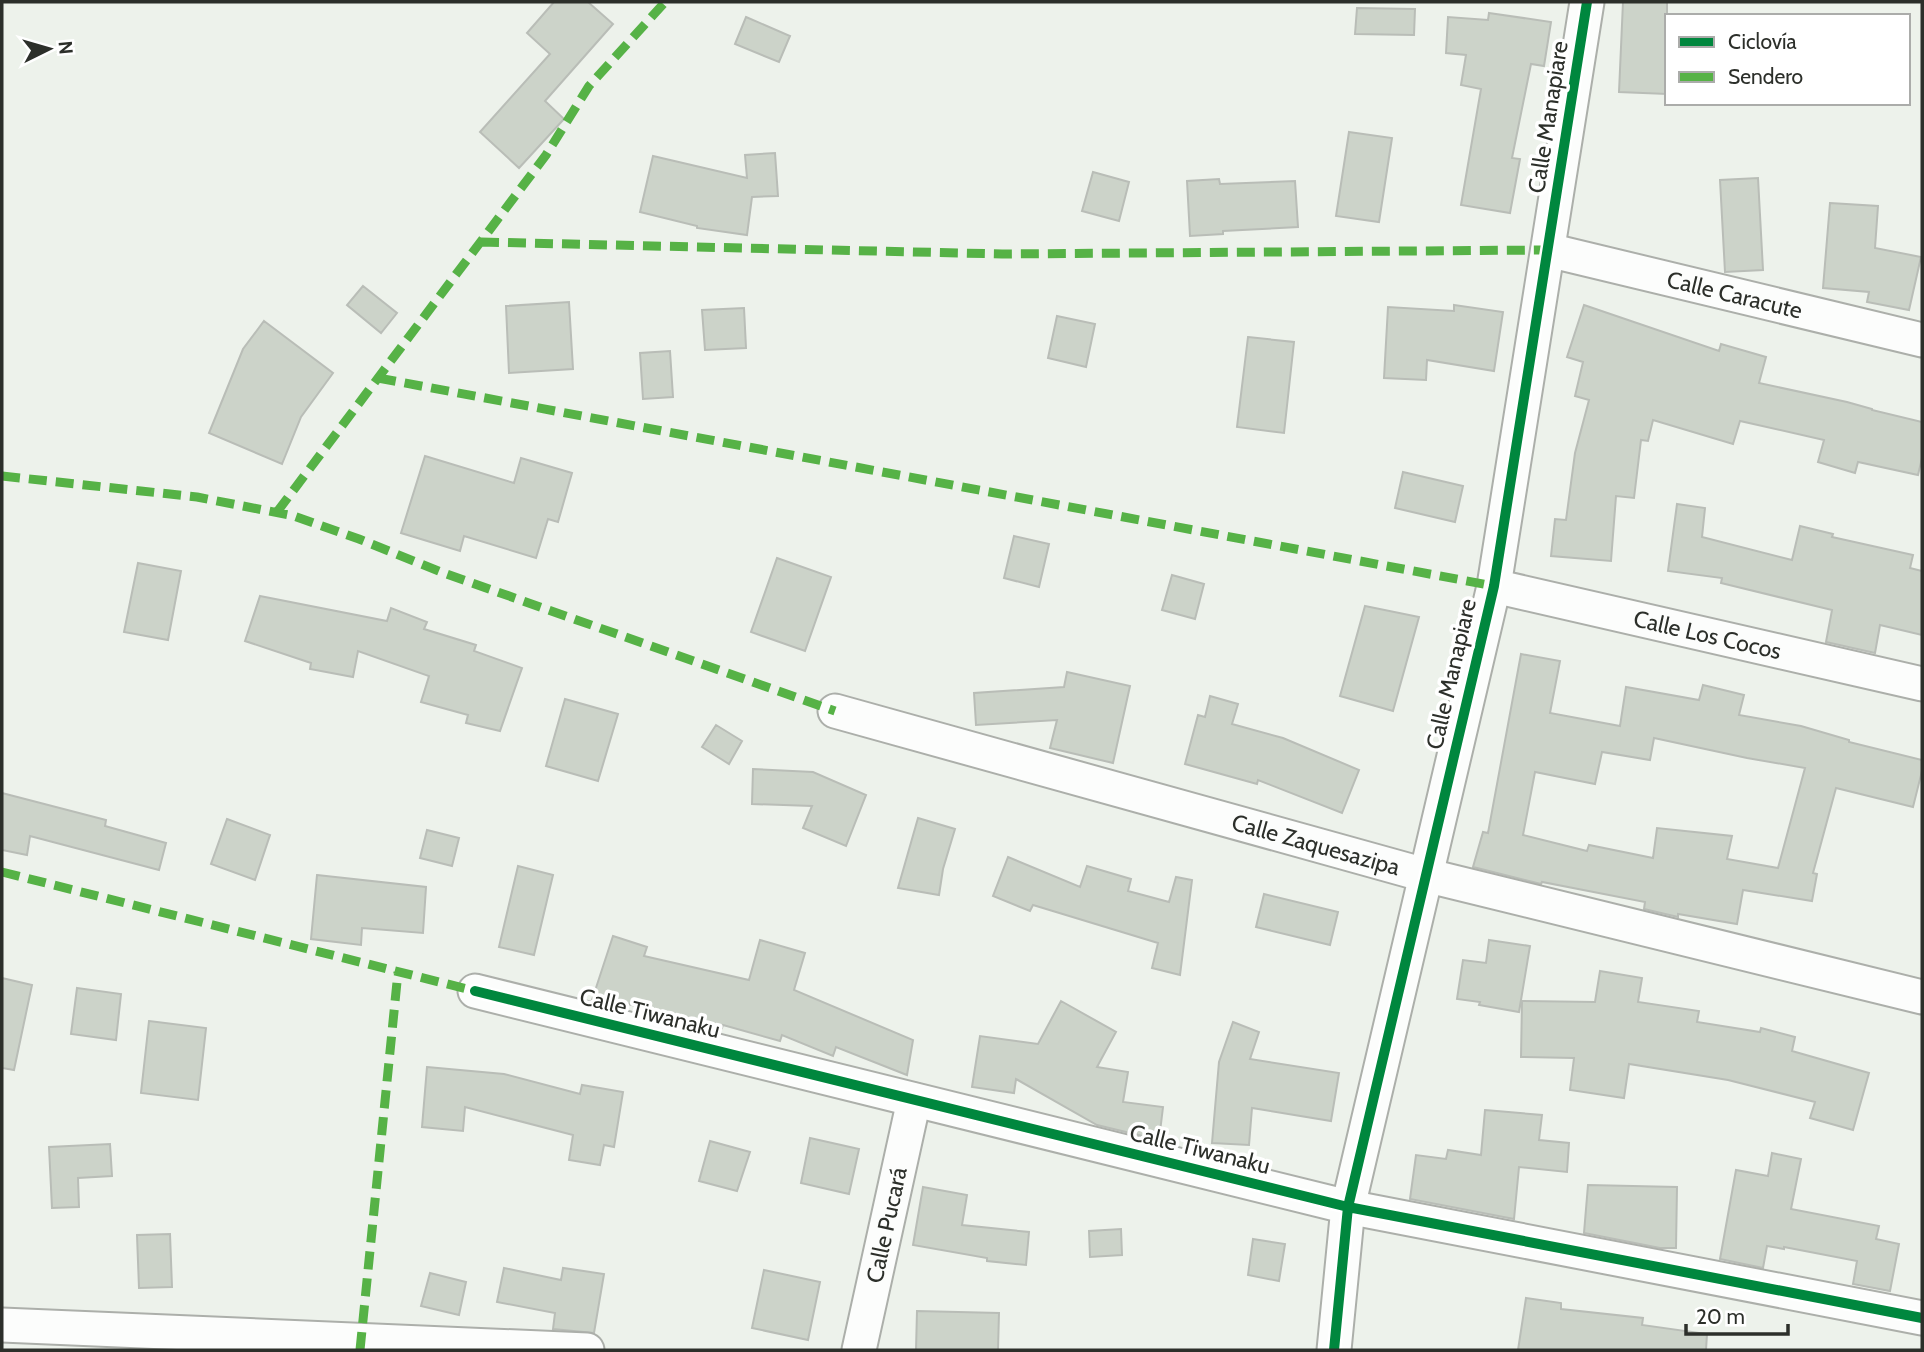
<svg xmlns="http://www.w3.org/2000/svg" width="1924" height="1352" font-family="Cabin,sans-serif">
  <rect width="100%" height="100%" fill="#edf2eb"/>
  <!-- building -->
  <path fill="#ccd3c9" stroke="#b9bdb7" stroke-width="2" fill-rule="evenodd" d="M 554,2 L 588,2 L 613,24 L 545,101 L 564,119 L 519,168 L 480,132 L 550,54 L 527,33 Z
    M 1623,2 L 1667,2 L 1667,94 L 1619,92 Z
    M 1357,8 L 1415,9 L 1414,35 L 1355,34 Z
    M 1489,13 L 1551,22 L 1544,66 L 1531,64 L 1512,158 L 1520,159 L 1510,213 L 1461,205 L 1481,89 L 1461,85 L 1466,55 L 1446,53 L 1448,17 L 1488,20 Z
    M 746,17 L 790,36 L 779,62 L 735,44 Z
    M 1349,132 L 1392,138 L 1379,222 L 1336,216 Z
    M 775,153 L 778,196 L 752,197 L 747,235 L 697,228 L 697,226 L 640,212 L 653,156 L 747,178 L 745,155 Z
    M 1093,172 L 1129,182 L 1119,221 L 1082,211 Z
    M 1758,178 L 1763,270 L 1725,272 L 1720,180 Z
    M 1219,179 L 1220,184 L 1295,181 L 1298,227 L 1223,231 L 1223,234 L 1190,236 L 1187,181 Z
    M 1830,203 L 1878,206 L 1875,248 L 1921,257 L 1909,310 L 1867,302 L 1869,292 L 1823,288 Z
    M 363,286 L 397,313 L 381,333 L 347,305 Z
    M 569,302 L 573,369 L 509,373 L 506,306 Z
    M 1454,305 L 1503,312 L 1494,371 L 1427,360 L 1426,380 L 1384,378 L 1388,307 L 1454,311 Z
    M 1584,305 L 1719,351 L 1721,344 L 1766,357 L 1759,383 L 1847,402 L 1872,409 L 1872,410 L 1922,422 L 1922,458 L 1918,475 L 1858,462 L 1855,473 L 1818,462 L 1824,440 L 1740,421 L 1733,444 L 1653,420 L 1648,441 L 1641,440 L 1634,498 L 1616,496 L 1611,561 L 1551,556 L 1555,519 L 1566,520 L 1575,453 L 1589,400 L 1575,396 L 1583,362 L 1567,357 Z
    M 744,308 L 746,348 L 705,350 L 702,310 Z
    M 1057,316 L 1095,324 L 1086,367 L 1048,358 Z
    M 264,321 L 333,373 L 301,417 L 282,464 L 209,433 L 243,349 Z
    M 1248,337 L 1294,342 L 1284,433 L 1237,427 Z
    M 670,351 L 673,397 L 643,399 L 640,353 Z
    M 425,456 L 514,483 L 521,458 L 572,473 L 558,522 L 548,519 L 536,558 L 464,536 L 460,551 L 401,533 Z
    M 1403,472 L 1463,486 L 1455,522 L 1395,508 Z
    M 1677,504 L 1705,508 L 1702,537 L 1792,560 L 1800,526 L 1833,534 L 1832,537 L 1913,555 L 1910,568 L 1922,571 L 1922,635 L 1880,625 L 1875,653 L 1826,642 L 1832,610 L 1721,583 L 1722,578 L 1668,571 Z
    M 1014,536 L 1049,544 L 1039,587 L 1004,578 Z
    M 777,558 L 831,577 L 805,651 L 751,632 Z
    M 138,563 L 181,571 L 168,640 L 124,632 Z
    M 1172,575 L 1204,584 L 1195,619 L 1162,610 Z
    M 260,596 L 387,621 L 391,608 L 427,622 L 424,629 L 476,645 L 474,651 L 522,668 L 500,731 L 466,723 L 468,715 L 421,702 L 429,676 L 358,651 L 353,677 L 310,669 L 311,663 L 245,641 Z
    M 1365,606 L 1419,617 L 1393,711 L 1340,696 Z
    M 1521,654 L 1560,661 L 1550,713 L 1620,726 L 1626,687 L 1699,700 L 1703,685 L 1744,695 L 1739,715 L 1801,726 L 1849,740 L 1849,742 L 1922,760 L 1922,771 L 1913,807 L 1836,788 L 1813,873 L 1817,874 L 1812,901 L 1743,890 L 1737,924 L 1678,914 L 1678,917 L 1644,909 L 1645,902 L 1542,882 L 1541,884 L 1473,867 L 1483,832 L 1488,833 ZM 1654,738 L 1747,758 L 1805,768 L 1778,868 L 1727,859 L 1732,836 L 1657,828 L 1653,858 L 1589,845 L 1587,851 L 1523,835 L 1535,772 L 1595,784 L 1602,752 L 1650,760 Z
    M 1067,672 L 1130,686 L 1113,763 L 1050,748 L 1057,720 L 976,725 L 974,693 L 1064,687 Z
    M 1210,696 L 1238,704 L 1232,724 L 1283,738 L 1359,770 L 1342,813 L 1258,780 L 1257,784 L 1185,764 L 1198,715 L 1205,717 Z
    M 565,699 L 618,714 L 598,781 L 546,766 Z
    M 716,725 L 742,741 L 729,764 L 702,747 Z
    M 753,769 L 813,772 L 866,795 L 846,846 L 803,828 L 812,806 L 752,804 Z
    M 2,793 L 106,820 L 105,826 L 166,843 L 159,870 L 30,836 L 27,855 L 2,850 Z
    M 918,818 L 955,829 L 943,869 L 939,895 L 898,888 Z
    M 227,819 L 270,835 L 255,880 L 211,864 Z
    M 427,830 L 459,838 L 452,866 L 420,858 Z
    M 1008,857 L 1080,887 L 1087,866 L 1131,879 L 1128,891 L 1169,902 L 1176,877 L 1192,880 L 1180,975 L 1152,968 L 1158,943 L 1033,905 L 1030,911 L 993,896 Z
    M 518,866 L 553,875 L 534,955 L 499,947 Z
    M 317,875 L 426,887 L 423,933 L 362,928 L 361,945 L 311,939 Z
    M 1264,894 L 1338,912 L 1330,945 L 1256,927 Z
    M 613,936 L 647,947 L 644,956 L 749,980 L 760,940 L 805,953 L 794,990 L 913,1040 L 907,1075 L 836,1047 L 833,1056 L 782,1035 L 780,1041 L 723,1025 L 722,1028 L 628,1004 L 626,1009 L 592,1000 Z
    M 1489,940 L 1530,946 L 1519,1012 L 1479,1005 L 1480,1002 L 1457,999 L 1463,960 L 1486,963 Z
    M 1600,971 L 1642,978 L 1638,1002 L 1699,1011 L 1697,1022 L 1760,1032 L 1761,1028 L 1795,1037 L 1792,1051 L 1869,1073 L 1853,1130 L 1810,1118 L 1815,1102 L 1728,1080 L 1629,1064 L 1624,1098 L 1570,1090 L 1574,1058 L 1521,1057 L 1522,1001 L 1595,1002 Z
    M 2,978 L 32,985 L 14,1070 L 2,1068 Z
    M 77,988 L 121,994 L 116,1040 L 71,1034 Z
    M 1061,1001 L 1116,1032 L 1097,1067 L 1128,1072 L 1123,1102 L 1163,1107 L 1159,1140 L 1097,1125 L 1016,1079 L 1014,1093 L 972,1087 L 980,1036 L 1038,1044 Z
    M 149,1021 L 206,1028 L 198,1100 L 141,1093 Z
    M 1233,1022 L 1259,1032 L 1250,1059 L 1339,1073 L 1331,1121 L 1252,1108 L 1249,1145 L 1212,1143 L 1219,1062 Z
    M 427,1067 L 504,1074 L 580,1094 L 582,1085 L 623,1092 L 614,1147 L 604,1145 L 600,1165 L 569,1160 L 573,1135 L 465,1107 L 463,1131 L 422,1127 Z
    M 1485,1110 L 1542,1115 L 1539,1140 L 1569,1143 L 1567,1172 L 1519,1167 L 1514,1219 L 1410,1199 L 1416,1155 L 1446,1159 L 1448,1150 L 1481,1155 Z
    M 810,1138 L 859,1149 L 849,1194 L 801,1183 Z
    M 710,1141 L 750,1152 L 737,1191 L 699,1181 Z
    M 110,1144 L 112,1176 L 78,1178 L 79,1207 L 52,1208 L 49,1147 Z
    M 1772,1153 L 1801,1159 L 1791,1209 L 1879,1226 L 1876,1239 L 1899,1244 L 1890,1291 L 1853,1284 L 1857,1261 L 1784,1247 L 1784,1249 L 1767,1246 L 1763,1268 L 1720,1259 L 1736,1170 L 1768,1176 Z
    M 1588,1185 L 1677,1187 L 1676,1248 L 1660,1248 L 1584,1233 Z
    M 923,1187 L 967,1195 L 962,1225 L 1029,1232 L 1026,1265 L 987,1261 L 987,1258 L 913,1245 Z
    M 1121,1229 L 1122,1255 L 1090,1257 L 1089,1231 Z
    M 170,1234 L 172,1287 L 139,1288 L 137,1235 Z
    M 1253,1239 L 1285,1244 L 1279,1281 L 1248,1275 Z
    M 504,1268 L 561,1280 L 563,1268 L 604,1274 L 594,1333 L 553,1329 L 555,1313 L 497,1302 Z
    M 764,1270 L 820,1282 L 808,1340 L 752,1328 Z
    M 430,1273 L 466,1282 L 459,1315 L 421,1306 Z
    M 1526,1298 L 1561,1303 L 1561,1309 L 1643,1318 L 1642,1325 L 1707,1334 L 1706,1350 L 1518,1350 Z
    M 917,1311 L 999,1313 L 998,1350 L 916,1350 Z"/>
  <g fill="none" stroke-linecap="round" stroke-linejoin="round">
    <defs>
      <g id="minor">
        <path id="s1" d="M 1548,250 L 1922,340"/>
        <path id="s2" d="M 1494,586 L 1922,684"/>
        <path id="s3" d="M 835,711 L 1425,875 L 1922,997"/>
        <path d="M 475,991 L 1348,1207 L 1922,1318"/>
        <path d="M 2,1325 L 587,1350"/>
        <path id="s4" d="M 859,1350 L 914,1100"/>
        <path d="M 1334,1350 L 1348,1207 L 1494,586 L 1587,2"/>
      </g>
    </defs>
    <!-- minor casing -->
    <use href="#minor" stroke="#acafaa" stroke-width="37"/>
    <!-- minor -->
    <use href="#minor" stroke="#fcfdfc" stroke-width="33"/>
    <!-- quiet -->
    <path stroke="#56b246" stroke-width="9" stroke-dasharray="18 9" stroke-linecap="butt" d="M 481,242 L 1002,254 L 1548,250
      M 378,378 L 1494,586
      M 2,476 L 197,497 L 294,516 L 359,539 L 441,572 L 835,711
      M 277,512 L 546,155 L 589,86 L 665,2
      M 2,872 L 475,991
      M 360,1350 L 398,972"/>
    <defs>
      <path id="cycleway" d="M 475,991 L 1348,1207 L 1922,1318
        M 1334,1350 L 1348,1207 L 1494,586 L 1587,2"/>
    </defs>
    <!-- cycleway casing -->
    <use href="#cycleway" stroke="#fff" stroke-width="15"/>
    <!-- cycleway -->
    <use href="#cycleway" stroke="#00873e" stroke-width="10"/>
  </g>
  <g text-anchor="middle" dominant-baseline="central" stroke-width="7" stroke-linejoin="round" paint-order="stroke">
    <!-- street labels -->
    <g font-size="23" fill="#2c2f2a" stroke="#fff">
      <text transform="translate(1548 117) rotate(-81)">Calle Manapiare</text>
      <text stroke="none"><textPath href="#s1" startOffset="192">Calle Caracute</textPath></text>
      <text stroke="none"><textPath href="#s2" startOffset="219">Calle Los Cocos</textPath></text>
      <text transform="translate(1451 674) rotate(-77)">Calle Manapiare</text>
      <text stroke="none"><textPath href="#s3" startOffset="499">Calle Zaquesazipa</textPath></text>
      <text transform="translate(650 1013) rotate(14)">Calle Tiwanaku</text>
      <text transform="translate(1200 1149) rotate(14)">Calle Tiwanaku</text>
      <text stroke="none"><textPath href="#s4" startOffset="128">Calle Pucará</textPath></text>
    </g>
  </g>
  <!-- border -->
  <rect width="1924" height="1352" fill="none" stroke="#2c2f2a" stroke-width="7"/>
  <!-- legend -->
  <rect x="1665" y="14" width="245" height="91" fill="#ffffff" stroke="#abacaa" stroke-width="2"/>
  <rect x="1679" y="37" width="35" height="10" fill="#00873e" stroke="#abacaa" stroke-width="2"/>
  <text x="1728" y="49" font-size="21" fill="#2c2f2a">Ciclovía</text>
  <rect x="1679" y="72" width="35" height="10" fill="#56b246" stroke="#abacaa" stroke-width="2"/>
  <text x="1728" y="84" font-size="21" fill="#2c2f2a">Sendero</text>
  <!-- north arrow -->
  <g transform="translate(49 49) rotate(85)" stroke="#ffffff" stroke-width="5" paint-order="stroke">
  <path d="M0-5L12 26L0 18L-12 26Z" fill="#2c2f2a"/>
  <text y="-10" font-size="19" font-weight="bold" text-anchor="middle" fill="#2c2f2a">N</text>
  </g>
  <!-- scale -->
  <path d="M1686 1324v10h102v-10" fill="none" stroke="#2c2f2a" stroke-width="3.5"/>
  <text x="1696" y="1324" font-size="21" fill="#2c2f2a" stroke="#ffffff" stroke-width="5" paint-order="stroke">20 m</text>
</svg>
